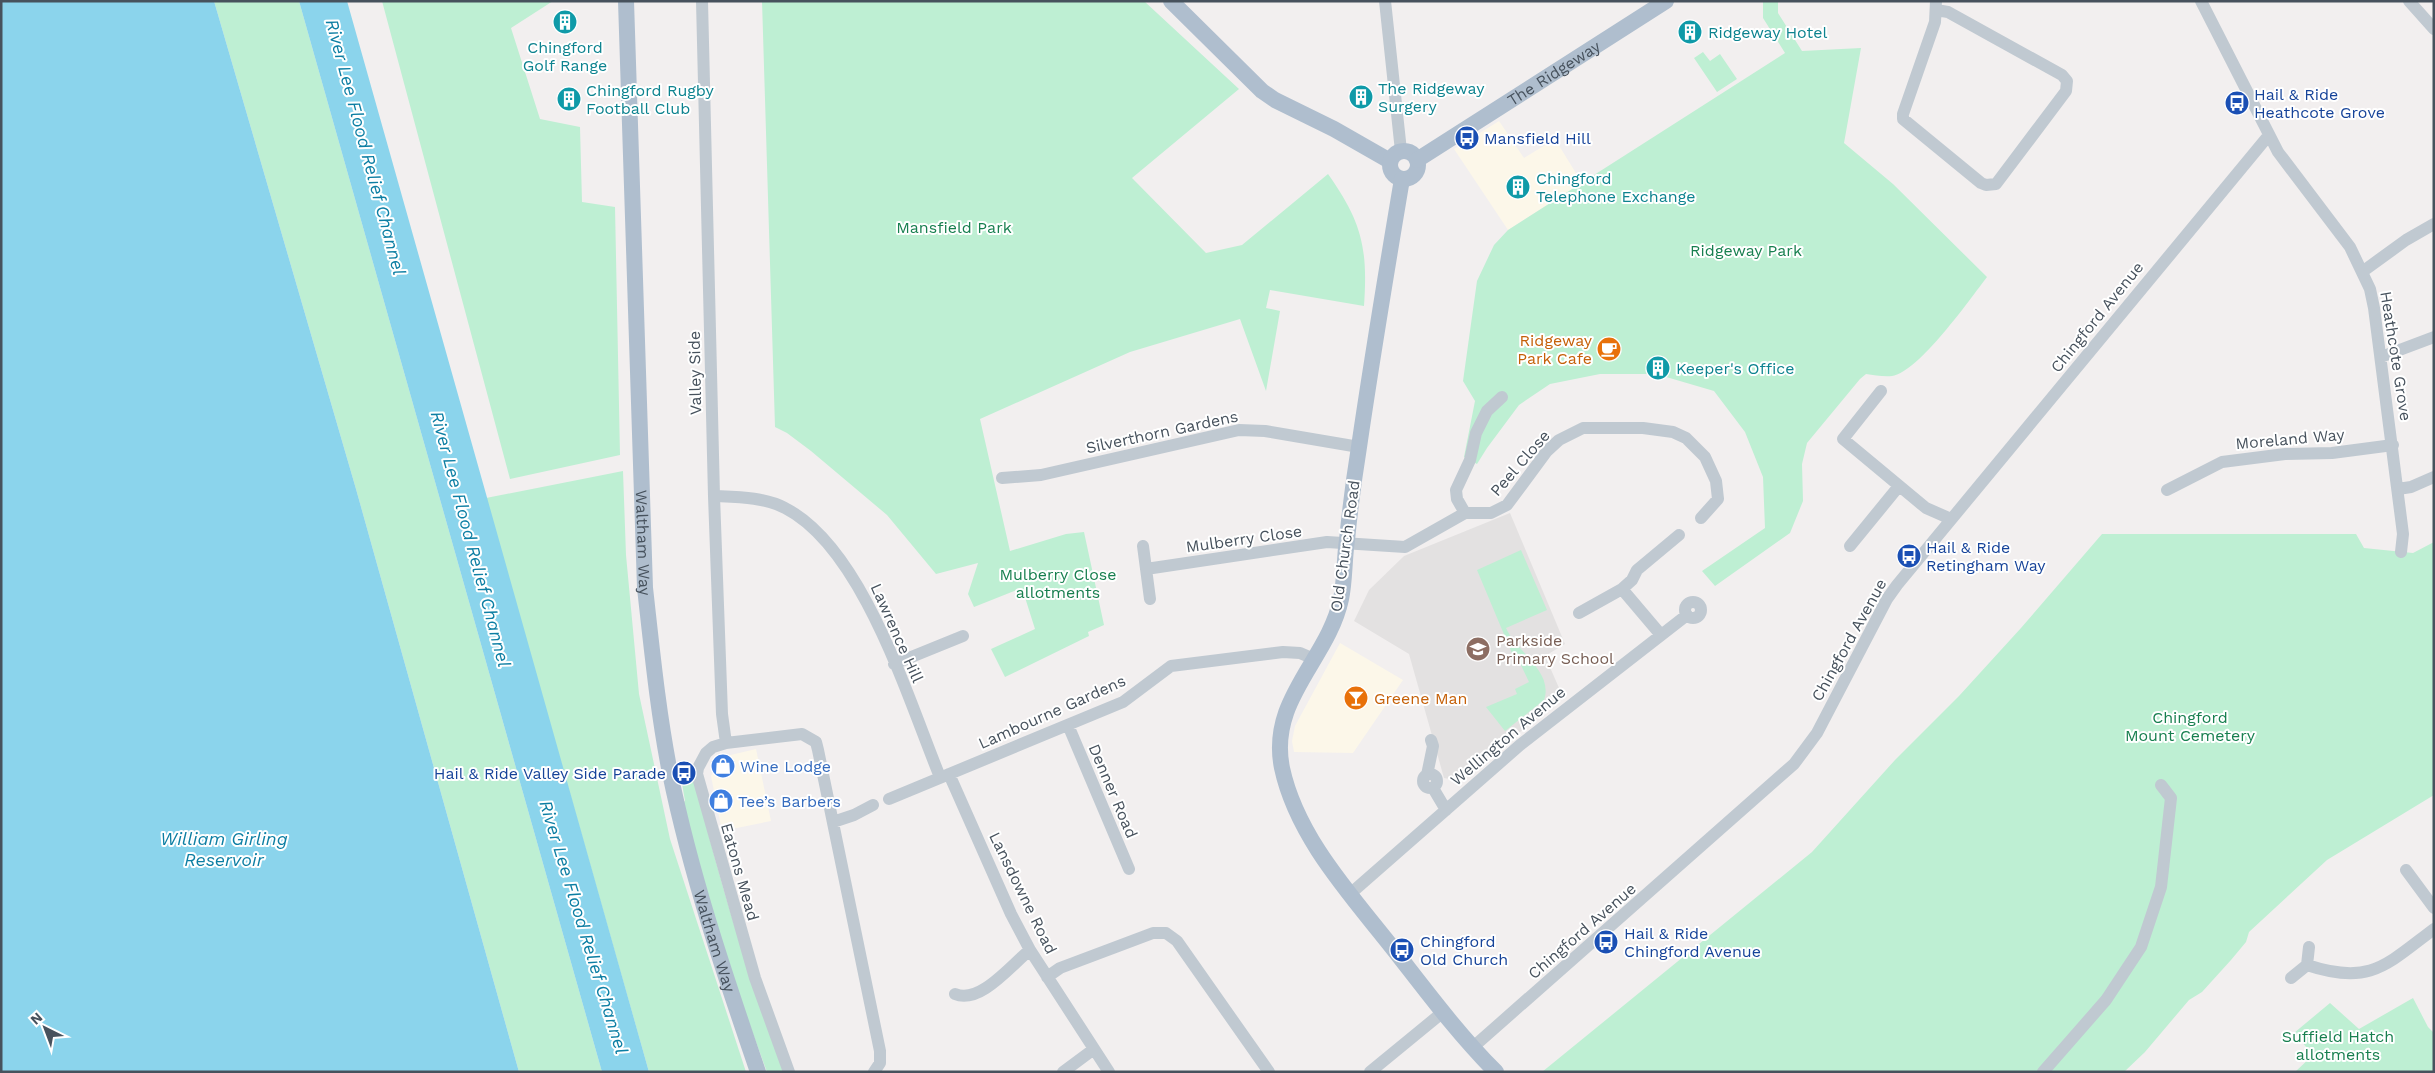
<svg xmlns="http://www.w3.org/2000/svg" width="2435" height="1073" font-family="'Work Sans',sans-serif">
  <rect width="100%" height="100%" fill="#f2efef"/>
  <!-- commercial -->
  <path fill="#fcf7e9" d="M 1499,121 L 1524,158 L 1555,139 L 1582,183 L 1508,230 L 1454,149 Z
    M 1340,643 L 1403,680 L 1353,753 L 1294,752 L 1292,741 L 1295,726 Z
    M 756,749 L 771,821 L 722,831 L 711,776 L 722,757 Z"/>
  <!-- education -->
  <path fill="#e3e1e1" d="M 1510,513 L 1565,644 L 1545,656 L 1563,697 L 1460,781 L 1444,778 L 1409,654 L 1354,621 L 1369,590 L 1404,556 Z"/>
  <!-- green -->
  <path fill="#beefd3" d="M 214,1 L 299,1 L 602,1072 L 519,1072 L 356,489 Z
    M 382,1 L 553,1 L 511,28 L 540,119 L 580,127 L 582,202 L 615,207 L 620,455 L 510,479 Z
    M 762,1 L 1144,1 L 1239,89 L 1132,178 L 1206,253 L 1242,245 L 1328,174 C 1362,222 1368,248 1364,306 L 1270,290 L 1266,308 L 1280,311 L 1266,391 L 1240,319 L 1130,352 L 980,419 L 1010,551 L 1066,534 L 1084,532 L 1104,625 L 1088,632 L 1089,636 L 1005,677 L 991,649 L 1035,629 L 1022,588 L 974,607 L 968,594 L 978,563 L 936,574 L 887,515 L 811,451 L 787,433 L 775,427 Z
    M 1763,1 L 1778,1 L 1778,13 L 1802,51 L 1861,48 L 1844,143 L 1893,184 L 1987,277 C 1970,299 1919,372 1892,376 C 1884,377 1874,375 1866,374 L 1860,379 L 1807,443 L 1802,464 L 1803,501 L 1790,533 L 1715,586 L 1702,571 L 1765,528 L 1763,477 L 1745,432 L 1714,391 L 1656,374 L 1600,374 L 1550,384 L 1519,405 L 1487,448 L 1477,464 L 1464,457 L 1475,401 L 1463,381 L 1477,281 L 1494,245 L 1508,230 L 1785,53 L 1763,18 Z
    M 1703,52 L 1710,61 L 1720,54 L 1737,79 L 1717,92 L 1694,58 Z
    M 623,471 L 626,555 L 639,694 L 651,750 L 670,839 L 746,1072 L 649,1072 L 486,498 Z
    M 2102,534 L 2356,534 L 2364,548 L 2413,553 L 2434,542 L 2434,795 L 2327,860 L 2249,932 L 2246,942 L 2231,960 L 2202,992 L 2189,1000 L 2145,1052 L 2124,1072 L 1542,1072 L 1812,852 L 1895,760 L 1959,696 L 2021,628 Z
    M 1521,550 L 1547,610 L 1506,628 C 1516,651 1554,672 1544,700 L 1505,731 L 1486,707 L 1517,694 L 1515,689 L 1529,682 L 1520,663 L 1516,663 L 1477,570 Z
    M 690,762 C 716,868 745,970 785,1072 L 767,1072 L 720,944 L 682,803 L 685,801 L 680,772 Z
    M 2413,998 L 2428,1027 L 2434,1033 L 2434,1072 L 2295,1072 L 2313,1055 L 2294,1033 L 2330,1003 L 2359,1029 Z"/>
  <!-- water -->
  <path fill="#8bd4ec" d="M 1,1 L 214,1 L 356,489 L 519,1072 L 1,1072 Z
    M 299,1 L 347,1 L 649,1072 L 602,1072 Z"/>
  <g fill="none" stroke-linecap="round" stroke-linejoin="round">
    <!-- minor -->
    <path stroke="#c0c9d1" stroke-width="12" d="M 702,1 L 714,496 L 722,714 L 726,743
      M 1385,1 L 1401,151
      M 1936,1 L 1935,22 L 1903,114 L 1903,119 L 1981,183 L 1986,185 L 1996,184 L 2066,91 L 2067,81 L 2062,75 L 1948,12 L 1936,10
      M 2201,1 L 2278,152 L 2350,247 L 2370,289 L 2374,308 L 2403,534 L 2401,552
      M 2409,1 L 2434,29
      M 2362,272 L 2406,240 L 2434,224
      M 2381,357 L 2434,337
      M 1881,391 L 1843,439 L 1926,508 L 1951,519
      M 1002,478 L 1041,475 L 1239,430 L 1265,431 L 1359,447
      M 2398,489 L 2411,487 L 2434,477
      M 2167,490 L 2222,462 L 2285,454 L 2332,453 L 2393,445
      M 714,496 C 736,497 765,497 785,508 C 863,548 908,699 940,777
      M 1465,513 L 1457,499 L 1456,490 L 1470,460 L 1476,433 L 1487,411 L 1502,397
      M 1143,546 L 1150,599
      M 1850,546 L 1899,486
      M 1146,569 L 1327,542 L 1405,547 L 1465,513 L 1491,513 L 1507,505 L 1547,451 L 1559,440 L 1583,428 L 1643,428 L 1673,432 L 1686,438 L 1705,457 L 1716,481 L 1718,499 L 1701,518
      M 1622,589 L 1661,635
      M1685 610a8 8 0 1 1 16 0a8 8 0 1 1-16 0Z
      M 1579,613 L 1622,589 L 1632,580 L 1637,570 L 1679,535
      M 894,664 L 963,636
      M 1068,725 L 1129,869
      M1423 781a7 7 0 1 1 14 0a7 7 0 1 1-14 0Z
      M 949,774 L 1011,914 L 1030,950 L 1109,1072
      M 1427,775 L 1433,746 L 1431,740
      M 1433,788 L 1446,810
      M 889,799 L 1123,702 L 1171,666 L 1283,652 L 1300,653 L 1314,659
      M 833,822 L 854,815 L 873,805
      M 2406,870 L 2434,908
      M 1350,894 L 1520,745 L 1687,615
      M 2307,965 C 2370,986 2386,965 2434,929
      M 1047,977 L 1060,968 L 1153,933 L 1166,933 L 1177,941 L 1269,1072
      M 2291,978 L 2307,965 L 2309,947
      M 955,994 C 980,1005 1012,964 1030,950
      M 1472,1048 L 1794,764 L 1817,733 L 1887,599 L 1897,585 L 2269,135
      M 789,1072 L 755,978 L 697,774 L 698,768 L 706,753 L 713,747 L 726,743 L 802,734 L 816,742 L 818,750 L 880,1051 L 880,1063 L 874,1072
      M 1063,1072 L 1094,1049
      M 1370,1072 L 1443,1012
      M 2043,1072 L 2106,1000 L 2141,947 L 2161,887 L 2171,798 L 2161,785"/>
    <!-- major -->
    <g stroke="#afbece" stroke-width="16">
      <path id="s1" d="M 626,1 L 645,588 C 652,650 658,712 670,773 C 691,875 724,973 758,1072"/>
      <path d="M 1171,1 L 1262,91 L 1275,100 L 1334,129 L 1390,161"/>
      <circle cx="1404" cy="165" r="14"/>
      <path id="s2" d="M 1417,160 L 1666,1"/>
      <path d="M 1402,179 C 1387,268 1372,358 1359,447 C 1354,478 1350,509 1347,540 C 1344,560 1345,580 1341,599 C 1328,660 1268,699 1282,768 C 1297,838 1352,896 1395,951 C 1427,992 1459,1035 1496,1072"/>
    </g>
  </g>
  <!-- icons -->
  <defs>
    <symbol id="building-disc" viewBox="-11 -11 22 22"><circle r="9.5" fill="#0f9aa8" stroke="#fff"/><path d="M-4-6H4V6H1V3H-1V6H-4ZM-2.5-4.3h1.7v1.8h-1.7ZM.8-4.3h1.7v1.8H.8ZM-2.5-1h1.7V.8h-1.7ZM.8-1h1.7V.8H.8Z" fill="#fff"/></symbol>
    <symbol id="bus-disc" viewBox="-11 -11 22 22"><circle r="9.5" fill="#1a4fb4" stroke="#fff"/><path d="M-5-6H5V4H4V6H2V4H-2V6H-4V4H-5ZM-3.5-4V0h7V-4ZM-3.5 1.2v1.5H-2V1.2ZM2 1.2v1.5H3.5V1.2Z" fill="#fff"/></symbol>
    <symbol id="cafe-disc" viewBox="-11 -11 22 22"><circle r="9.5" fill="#e8710a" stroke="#fff"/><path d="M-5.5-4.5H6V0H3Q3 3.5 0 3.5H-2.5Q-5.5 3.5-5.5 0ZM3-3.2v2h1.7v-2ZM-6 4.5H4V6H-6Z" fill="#fff"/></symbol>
    <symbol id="school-disc" viewBox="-11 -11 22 22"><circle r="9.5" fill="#8d6e63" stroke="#fff"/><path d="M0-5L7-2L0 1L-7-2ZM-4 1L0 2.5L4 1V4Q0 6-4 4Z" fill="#fff"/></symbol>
    <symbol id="bar-disc" viewBox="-11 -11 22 22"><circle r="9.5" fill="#e8710a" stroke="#fff"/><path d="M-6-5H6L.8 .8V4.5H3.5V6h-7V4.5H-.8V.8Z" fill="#fff"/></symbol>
    <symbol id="shop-disc" viewBox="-11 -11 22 22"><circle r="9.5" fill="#3f7fe0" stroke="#fff"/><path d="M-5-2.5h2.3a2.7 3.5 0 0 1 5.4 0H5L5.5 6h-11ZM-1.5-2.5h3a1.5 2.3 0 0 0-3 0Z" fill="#fff"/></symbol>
  </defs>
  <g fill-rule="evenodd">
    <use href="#building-disc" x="551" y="8" width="28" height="28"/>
    <use href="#building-disc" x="1676" y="18" width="28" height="28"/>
    <use href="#building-disc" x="1347" y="83" width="28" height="28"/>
    <use href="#building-disc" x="555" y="85" width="28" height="28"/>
    <use href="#bus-disc" x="2223" y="89" width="28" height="28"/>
    <use href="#bus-disc" x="1453" y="124" width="28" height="28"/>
    <use href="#building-disc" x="1504" y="173" width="28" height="28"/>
    <use href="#cafe-disc" x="1595" y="335" width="28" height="28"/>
    <use href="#building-disc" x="1644" y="354" width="28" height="28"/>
    <use href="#bus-disc" x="1895" y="542" width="28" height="28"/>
    <use href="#school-disc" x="1464" y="635" width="28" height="28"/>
    <use href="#bar-disc" x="1342" y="684" width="28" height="28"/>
    <use href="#shop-disc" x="709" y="752" width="28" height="28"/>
    <use href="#bus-disc" x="670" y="759" width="28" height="28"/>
    <use href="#shop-disc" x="707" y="787" width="28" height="28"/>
    <use href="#bus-disc" x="1592" y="928" width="28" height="28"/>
    <use href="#bus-disc" x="1388" y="936" width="28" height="28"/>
  </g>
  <g text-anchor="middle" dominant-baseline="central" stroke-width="4" stroke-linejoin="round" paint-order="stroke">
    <!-- culture labels -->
    <g font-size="16" fill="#0d838f" stroke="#fff" text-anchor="start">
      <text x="1708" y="32">Ridgeway Hotel</text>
      <text x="565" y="47" text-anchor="middle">Chingford<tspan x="565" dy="18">Golf Range</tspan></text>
      <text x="1378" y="88">The Ridgeway<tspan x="1378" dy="18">Surgery</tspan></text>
      <text x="586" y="90">Chingford Rugby<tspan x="586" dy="18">Football Club</tspan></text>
      <text x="1536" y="178">Chingford<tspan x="1536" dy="18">Telephone Exchange</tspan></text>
      <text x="1676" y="368">Keeper's Office</text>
    </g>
    <!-- street labels -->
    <g font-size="16" fill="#47525d" stroke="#fff">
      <text stroke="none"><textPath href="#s2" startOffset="162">The Ridgeway</textPath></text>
      <text transform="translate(2097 317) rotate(-51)">Chingford Avenue</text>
      <text transform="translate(2396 356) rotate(81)">Heathcote Grove</text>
      <text transform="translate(695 373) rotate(-91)">Valley Side</text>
      <text transform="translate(1162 432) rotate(-12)">Silverthorn Gardens</text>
      <text transform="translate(2290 439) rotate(-5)">Moreland Way</text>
      <text transform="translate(1520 463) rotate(-49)">Peel Close</text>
      <text transform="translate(1244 539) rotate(-8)">Mulberry Close</text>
      <text stroke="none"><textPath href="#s1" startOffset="542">Waltham Way</textPath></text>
      <text transform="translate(1345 546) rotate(-82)">Old Church Road</text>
      <text transform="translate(897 633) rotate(66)">Lawrence Hill</text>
      <text transform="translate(1849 640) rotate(-61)">Chingford Avenue</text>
      <text transform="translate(1052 712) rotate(-24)">Lambourne Gardens</text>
      <text transform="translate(1508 736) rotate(-40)">Wellington Avenue</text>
      <text transform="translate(1113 791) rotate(67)">Denner Road</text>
      <text transform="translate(740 872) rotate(74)">Eatons Mead</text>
      <text transform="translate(1023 893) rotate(64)">Lansdowne Road</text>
      <text transform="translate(1582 931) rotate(-41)">Chingford Avenue</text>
      <text stroke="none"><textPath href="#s1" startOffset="948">Waltham Way</textPath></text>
    </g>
    <!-- transit labels -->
    <g font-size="16" fill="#164399" stroke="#fff" text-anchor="start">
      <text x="2254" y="94">Hail &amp; Ride<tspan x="2254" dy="18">Heathcote Grove</tspan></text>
      <text x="1484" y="138">Mansfield Hill</text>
      <text x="1926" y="547">Hail &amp; Ride<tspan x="1926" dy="18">Retingham Way</tspan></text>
      <text x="666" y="773" text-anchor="end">Hail &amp; Ride Valley Side Parade</text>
      <text x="1624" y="933">Hail &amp; Ride<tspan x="1624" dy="18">Chingford Avenue</tspan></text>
      <text x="1420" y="941">Chingford<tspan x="1420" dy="18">Old Church</tspan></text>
    </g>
    <!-- park labels -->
    <g font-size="16" fill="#177f4f" stroke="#fff">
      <text x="954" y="227">Mansfield Park</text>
      <text x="1746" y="250">Ridgeway Park</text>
      <text x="1058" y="574">Mulberry Close<tspan x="1058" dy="18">allotments</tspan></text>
      <text x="2190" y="717">Chingford<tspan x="2190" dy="18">Mount Cemetery</tspan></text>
      <text x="2338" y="1036">Suffield Hatch<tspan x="2338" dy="18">allotments</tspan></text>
    </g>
    <!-- food labels -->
    <g font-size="16" fill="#c56008" stroke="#fff" text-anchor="end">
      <text x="1592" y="340">Ridgeway<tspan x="1592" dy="18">Park Cafe</tspan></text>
      <text x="1374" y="698" text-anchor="start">Greene Man</text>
    </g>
    <!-- education labels -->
    <g font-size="16" fill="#785e54" stroke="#fff" text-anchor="start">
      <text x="1496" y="640">Parkside<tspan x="1496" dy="18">Primary School</tspan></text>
    </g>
    <!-- shop labels -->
    <g font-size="16" fill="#366cbe" stroke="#fff" text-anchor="start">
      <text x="740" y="766">Wine Lodge</text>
      <text x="738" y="801">Tee’s Barbers</text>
    </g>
    <!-- water labels -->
    <g font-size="18" font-style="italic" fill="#0c7ea3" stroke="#fff">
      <text transform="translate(366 147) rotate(75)">River Lee Flood Relief Channel</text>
      <text transform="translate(471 539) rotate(75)">River Lee Flood Relief Channel</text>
      <text x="224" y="838">William Girling<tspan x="224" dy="21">Reservoir</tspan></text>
      <text transform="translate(584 927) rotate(73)">River Lee Flood Relief Channel</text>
    </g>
  </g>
  <!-- border -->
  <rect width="2435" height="1073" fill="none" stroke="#47525d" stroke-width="5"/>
  <!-- north arrow -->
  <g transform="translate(45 1028) rotate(318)" stroke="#ffffff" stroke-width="4" paint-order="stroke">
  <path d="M0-4L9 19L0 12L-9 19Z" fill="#47525d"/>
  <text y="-8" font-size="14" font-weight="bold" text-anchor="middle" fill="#47525d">N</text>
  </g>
</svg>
